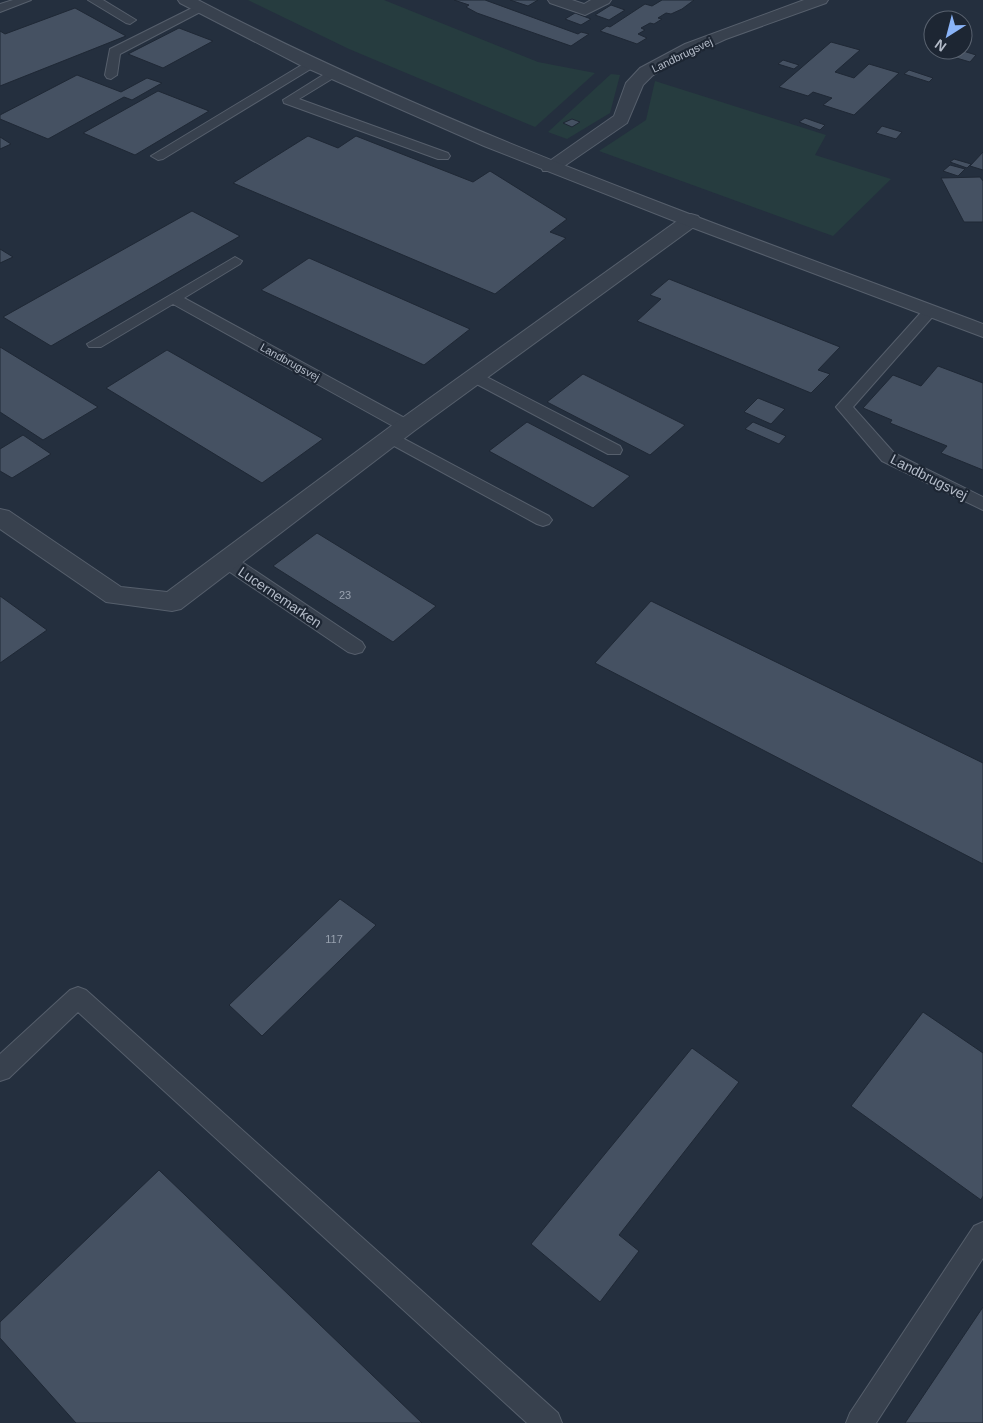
<svg xmlns="http://www.w3.org/2000/svg" width="983" height="1423" font-family="Helvetica,sans-serif">
  <rect width="100%" height="100%" fill="#242f3e"/>
  <!-- green -->
  <path fill="#263c3f" d="M 248,0 L 384,0 L 538,62 L 595,73 L 535,127 L 349,49 Z
    M 611,74 L 620,75 L 610,113 L 567,139 L 548,132 Z
    M 655,81 L 826,135 L 815,155 L 891,179 L 833,236 L 599,151 L 646,120 Z"/>
  <!-- building -->
  <path fill="#455162" stroke="#1f2835" d="M 454,0 L 485,0 L 578,34 L 581,32 L 589,34 L 571,46 L 477,13 L 466,7 L 469,5 Z
    M 510,0 L 538,0 L 528,6 Z
    M 662,0 L 694,0 L 682,9 L 671,14 L 666,13 L 658,18 L 662,19 L 654,24 L 650,23 L 641,28 L 645,30 L 638,34 L 647,38 L 637,44 L 600,31 L 607,26 L 610,27 L 645,4 L 652,6 Z
    M 611,5 L 625,10 L 609,20 L 595,15 Z
    M 75,8 L 126,36 L 0,86 L 0,31 L 5,34 Z
    M 575,13 L 591,19 L 581,25 L 565,19 Z
    M 179,28 L 213,41 L 163,68 L 128,54 Z
    M 831,42 L 860,50 L 835,72 L 854,78 L 869,64 L 899,73 L 854,115 L 823,105 L 832,98 L 813,92 L 808,96 L 779,87 Z
    M 959,50 L 960,50 L 976,55 L 970,62 L 953,57 Z
    M 783,60 L 799,65 L 794,69 L 778,64 Z
    M 909,70 L 933,78 L 929,82 L 904,74 Z
    M 77,75 L 121,92 L 147,78 L 162,83 L 132,100 L 124,97 L 48,139 L 0,119 L 0,115 Z
    M 158,91 L 209,111 L 135,155 L 83,133 Z
    M 805,118 L 825,125 L 820,130 L 799,122 Z
    M 572,119 L 580,122 L 572,127 L 563,123 Z
    M 882,126 L 902,132 L 896,139 L 876,133 Z
    M 308,136 L 338,148 L 356,136 L 473,182 L 490,171 L 567,219 L 550,232 L 566,238 L 495,294 L 233,183 Z
    M 0,137 L 11,144 L 0,149 Z
    M 983,152 L 983,170 L 970,166 Z
    M 954,159 L 971,164 L 967,168 L 950,162 Z
    M 950,165 L 965,169 L 958,176 L 943,171 Z
    M 980,177 L 983,181 L 983,222 L 964,222 L 941,178 Z
    M 192,211 L 240,236 L 51,346 L 3,317 Z
    M 0,249 L 13,257 L 0,263 Z
    M 309,258 L 470,329 L 424,365 L 261,290 Z
    M 669,279 L 840,347 L 818,370 L 830,374 L 811,393 L 637,321 L 661,299 L 650,295 Z
    M 0,347 L 98,407 L 43,440 L 0,412 Z
    M 167,350 L 323,439 L 262,483 L 106,388 Z
    M 938,366 L 983,383 L 983,470 L 941,453 L 947,446 L 890,423 L 892,420 L 863,408 L 893,375 L 921,386 Z
    M 583,374 L 685,425 L 650,455 L 547,402 Z
    M 758,398 L 785,409 L 771,424 L 744,412 Z
    M 527,422 L 630,476 L 593,508 L 489,451 Z
    M 753,422 L 786,436 L 779,444 L 745,429 Z
    M 23,435 L 51,454 L 12,478 L 0,471 L 0,449 Z
    M 317,533 L 436,606 L 393,642 L 273,566 Z
    M 0,596 L 47,630 L 0,663 Z
    M 651,601 L 983,763 L 983,864 L 595,663 Z
    M 340,899 L 376,925 L 262,1036 L 229,1005 Z
    M 923,1012 L 983,1053 L 983,1196 L 981,1200 L 851,1106 Z
    M 692,1048 L 739,1082 L 619,1235 L 639,1251 L 600,1302 L 531,1244 Z
    M 159,1170 L 422,1423 L 76,1423 L 0,1338 L 0,1322 Z
    M 983,1307 L 983,1423 L 905,1423 Z"/>
  <g fill="none" stroke-linecap="round" stroke-linejoin="round">
    <defs>
      <path id="service" d="M 13,0 L 31,0 L 0,12 L 0,4 Z
        M 88,0 L 103,0 L 136,20 L 130,24 L 126,23 Z
        M 200,4 L 206,8 L 204,10 L 120,54 L 117,75 L 111,79 L 107,78 L 105,75 L 110,49 Z
        M 310,60 L 314,61 L 316,64 L 314,67 L 163,159 L 158,160 L 151,156 Z
        M 331,70 L 335,71 L 337,74 L 335,77 L 299,99 L 448,153 L 450,156 L 448,159 L 438,159 L 284,103 L 283,100 Z
        M 235,257 L 242,261 L 240,264 L 184,298 L 412,422 L 414,426 L 412,430 L 400,430 L 173,304 L 101,347 L 89,347 L 87,344 Z
        M 930,306 L 935,308 L 938,311 L 935,314 L 853,407 L 894,453 L 983,497 L 983,510 L 882,461 L 836,407 L 925,308 Z
        M 475,371 L 620,446 L 622,450 L 620,454 L 608,454 L 469,380 L 467,376 Z
        M 391,432 L 549,516 L 552,520 L 549,524 L 543,526 L 537,524 L 385,441 L 383,437 L 385,433 Z
        M 227,555 L 233,556 L 362,642 L 365,647 L 362,652 L 355,654 L 348,652 L 221,566 L 218,561 L 221,556 Z
        M 78,987 L 86,990 L 558,1413 L 562,1423 L 527,1423 L 78,1012 L 9,1078 L 0,1081 L 0,1054 L 70,990 Z
        M 983,1222 L 983,1258 L 876,1423 L 846,1423 L 850,1413 L 974,1226 Z"/>
      <path id="minor" d="M 548,0 L 572,0 L 584,4 L 591,0 L 611,0 L 609,3 L 585,15 L 550,3 Z
        M 804,0 L 828,0 L 826,3 L 726,39 L 671,64 L 652,76 L 643,85 L 627,123 L 557,171 L 543,171 L 541,167 L 614,116 L 626,83 L 640,68 L 685,44 Z
        M 691,214 L 698,216 L 701,220 L 698,224 L 414,431 L 181,609 L 172,611 L 106,602 L 0,529 L 0,509 L 9,511 L 121,587 L 167,592 L 398,421 L 684,216 Z"/>
      <path id="tertiary" d="M 178,0 L 198,0 C 449,131 718,224 983,324 L 983,337 L 672,220 L 484,146 L 300,65 L 180,3 Z"/>
    </defs>
    <!-- service casing -->
    <use href="#service" stroke="#565f6c" stroke-width="2"/>
    <!-- minor casing -->
    <use href="#minor" stroke="#565f6c" stroke-width="2"/>
    <!-- tertiary casing -->
    <use href="#tertiary" stroke="#565f6c" stroke-width="2"/>
    <!-- service -->
    <use href="#service" fill="#38414e" fill-rule="evenodd"/>
    <!-- minor -->
    <use href="#minor" fill="#38414e" fill-rule="evenodd"/>
    <!-- tertiary -->
    <use href="#tertiary" fill="#38414e" fill-rule="evenodd"/>
  </g>
  <g text-anchor="middle" dominant-baseline="central" stroke-width="4.5" stroke-linejoin="round" paint-order="stroke">
    <!-- far-street labels -->
    <g font-size="11" fill="#b4bcc9" stroke="#1d2633">
      <text transform="translate(682 55) rotate(-26)">Landbrugsvej</text>
      <text transform="translate(290 362) rotate(29)">Landbrugsvej</text>
    </g>
    <!-- number labels -->
    <g font-size="11" fill="#98a1af">
      <text x="345" y="595">23</text>
      <text x="334" y="939">117</text>
    </g>
    <!-- street labels -->
    <g font-size="14" fill="#b4bcc9" stroke="#1d2633">
      <text transform="translate(929 477) rotate(27)">Landbrugsvej</text>
      <text transform="translate(280 597) rotate(34)">Lucernemarken</text>
    </g>
  </g>
  <!-- north arrow -->
  <g transform="translate(948 35) rotate(216)"><circle r="24" fill="#1d2633" stroke="#59626f"/>
  <path d="M0-4L9 19L0 12L-9 19Z" fill="#8ab4f8"/>
  <text y="-8" font-size="14" font-weight="bold" text-anchor="middle" fill="#b4bcc9">N</text>
  </g>
</svg>
